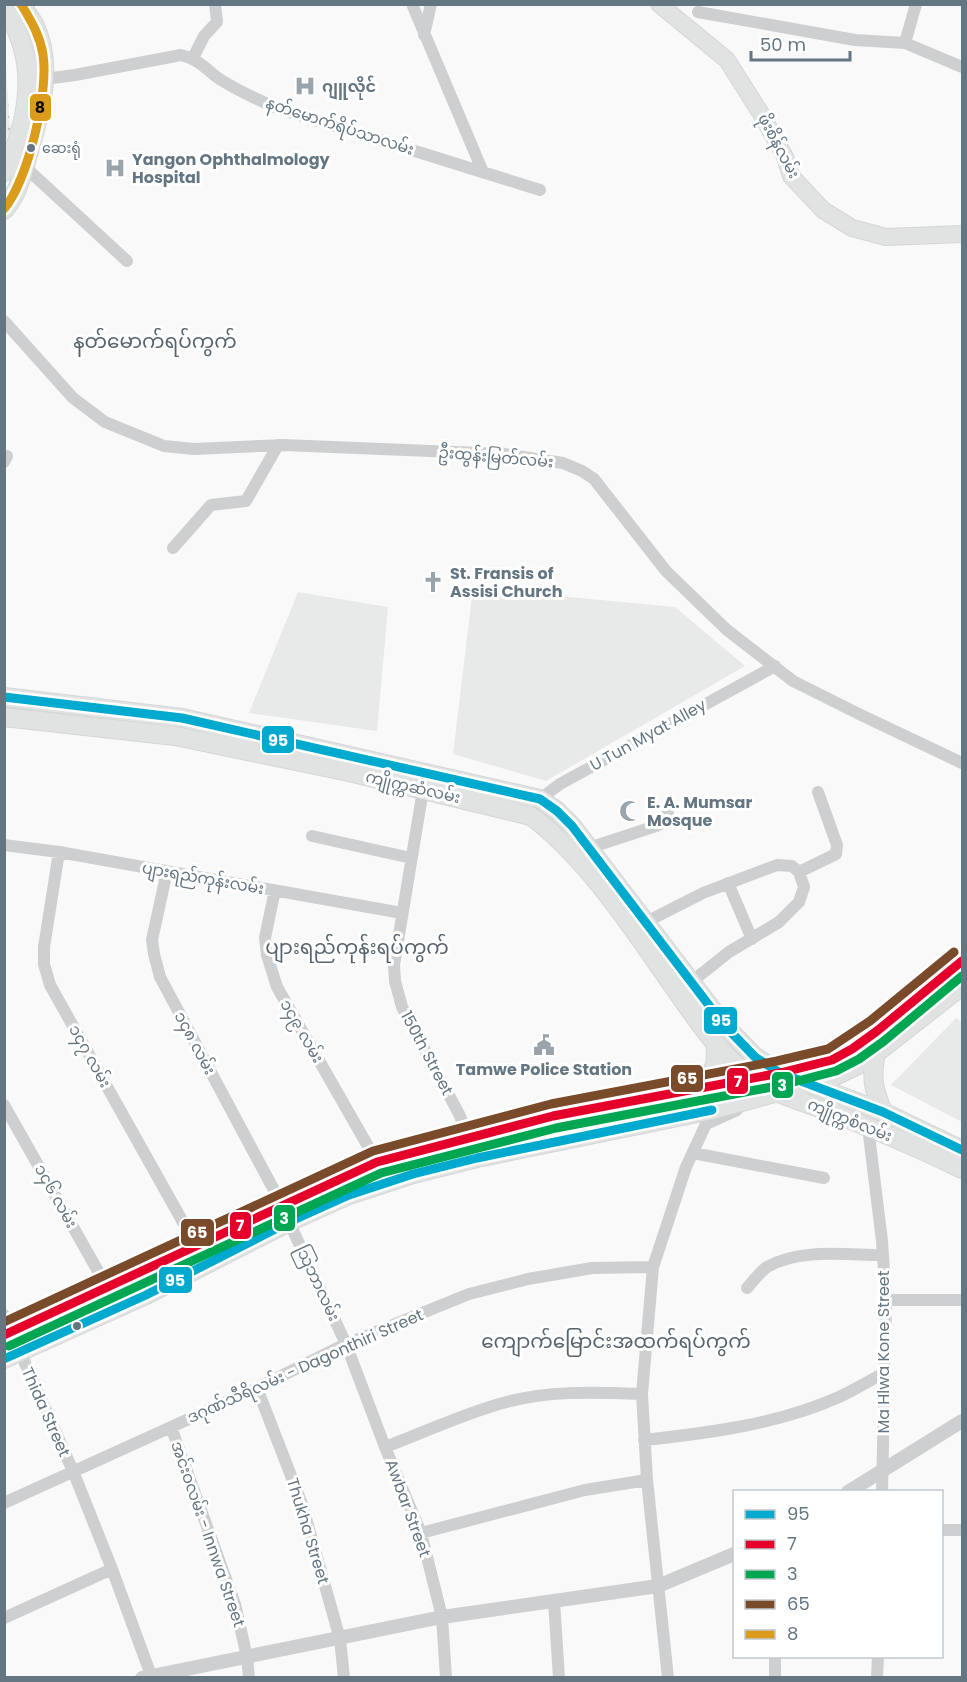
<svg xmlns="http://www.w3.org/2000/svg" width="967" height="1682" font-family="Poppins,'Noto Sans Myanmar',sans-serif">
  <defs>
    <pattern id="green-dots" width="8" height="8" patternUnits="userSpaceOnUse" patternTransform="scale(1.5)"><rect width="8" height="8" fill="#e8ebe6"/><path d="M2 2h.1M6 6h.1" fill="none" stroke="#c0c3c0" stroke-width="1.8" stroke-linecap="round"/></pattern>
  </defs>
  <rect width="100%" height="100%" fill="#f9f9f9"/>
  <!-- built -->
  <path fill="#e8e9e9" d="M 473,588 L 675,607 L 745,666 L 546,781 L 453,754 Z
    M 298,592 L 388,607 L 377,731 L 249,713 Z
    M 956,1018 L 962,1022 L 962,1122 L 891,1085 Z"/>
  <!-- green -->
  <path fill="url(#green-dots)" d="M 5,52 L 10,129 L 5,142 L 4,142 Z"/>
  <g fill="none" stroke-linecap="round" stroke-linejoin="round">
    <defs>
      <path id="secondary" d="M 659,4 L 727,60 L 763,117 L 785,157 L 791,176 L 823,210 L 852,228 L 886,237 L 962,234"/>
      <path id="primary" d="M 4,9 C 40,59 30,119 4,172
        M 4,210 C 19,193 23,172 29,151 C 41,111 54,64 34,24 C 30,17 25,11 21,4
        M 4,697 L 182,718 L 540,799 L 557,811 L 572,826 L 724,1025 L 755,1057 L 780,1073 L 883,1112 L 962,1150
        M 4,717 L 175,736 L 349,772 L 531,816 C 586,857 631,926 671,983 C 694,1016 717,1051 749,1077 C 767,1091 806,1103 828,1111 C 874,1129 919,1148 962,1169
        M 876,1053 C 871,1078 873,1088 883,1112
        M 702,1087 C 714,1070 718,1065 715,1043
        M 4,1335 L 377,1162 L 553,1116 L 780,1073 L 832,1060 L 852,1049 L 877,1031 L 962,961
        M 4,1359 L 146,1295 L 289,1222 L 349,1195 L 413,1174 L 477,1158 L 712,1110 L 833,1077 L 856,1066 L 876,1053 L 962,986"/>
    </defs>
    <!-- secondary casing -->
    <use href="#secondary" stroke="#d5d6d7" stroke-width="18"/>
    <!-- primary casing -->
    <use href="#primary" stroke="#d5d6d7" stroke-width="20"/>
    <!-- minor -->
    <path stroke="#cecfd0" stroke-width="12" d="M 412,4 L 483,172
      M 698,12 L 855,40 L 905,43 L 962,67
      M 424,35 L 431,4
      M 905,43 L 916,4
      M 193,58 L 204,36 L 217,22 L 215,4
      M 37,80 L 75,75 L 181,55 C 201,60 206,70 221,80 C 239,91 258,100 277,108 L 540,190
      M 25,167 L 127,261
      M 4,321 L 73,398 L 105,422 L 164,446 L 194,449 L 283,445 L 504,454 L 563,463 L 582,471 L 594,479 L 666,571 L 727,630 L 793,681 L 861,715 L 962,763
      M 4,456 L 7,456 L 4,462
      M 173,548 L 211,505 L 246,501 L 278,445
      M 423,790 L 394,965 L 395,981 L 402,1007 L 459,1114 L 469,1138
      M 538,804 L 540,799 L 560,784 L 775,666
      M 312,836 L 411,858
      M 4,845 L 59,852 L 402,913
      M 589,848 L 659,825 L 668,813
      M 59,852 L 44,947 L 44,964 L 50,985 L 207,1265
      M 167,871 L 152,940 L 154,954 L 160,977 L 282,1205
      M 799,872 L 836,854 L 837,845 L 818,792
      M 728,883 L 752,939
      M 275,890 L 265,938 L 267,955 L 277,987 L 377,1162
      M 646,922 L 703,893 L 777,865 L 792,866 L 799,872 L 804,887 L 799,902 L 779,922 L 729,952 L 690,983
      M 4,1105 L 107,1287
      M 868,1127 L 882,1241 L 886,1300 L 882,1492
      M 693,1153 L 824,1178
      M 289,1222 L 346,1344 L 385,1447 L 421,1533 L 442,1617 L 446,1678
      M 747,1288 C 753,1281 760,1272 767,1267 C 800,1248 846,1255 883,1255
      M 886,1300 L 962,1300
      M 4,1315 L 13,1331
      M 20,1352 L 73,1471 L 112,1569 L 152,1678
      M 257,1388 L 302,1504 L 340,1639 L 344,1678
      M 171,1427 L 235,1604 L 247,1657 L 249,1678
      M 644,1440 C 709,1433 779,1424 839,1397 C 854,1390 869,1381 884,1373
      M 385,1447 C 422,1433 459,1416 496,1405 C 543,1390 594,1392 642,1394
      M 4,1503 L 257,1388 L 346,1344 L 469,1294 L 528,1279 L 592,1268 L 653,1267
      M 942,1530 L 962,1530
      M 421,1533 L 585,1490 L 647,1480
      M 554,1601 L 559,1678
      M 4,1618 L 112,1569
      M 775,1656 L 775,1678
      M 668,1678 L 647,1480 L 642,1394 L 653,1267 L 686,1167 L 706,1124 L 737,1110
      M 877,1678 L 878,1656"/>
    <!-- tertiary -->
    <path stroke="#cecfd0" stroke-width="14" d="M 848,1492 L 962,1421
      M 142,1678 L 442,1617 L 658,1586 L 734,1554"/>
    <!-- secondary -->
    <use href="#secondary" stroke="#e1e2e2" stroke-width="16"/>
    <!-- primary -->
    <use href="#primary" stroke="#e1e2e2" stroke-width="18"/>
    <defs>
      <path id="bus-1" d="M 4,697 L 182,718 L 540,799 L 557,811 L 572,826 L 724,1025 L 755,1057 L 780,1073 L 883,1112 L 962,1150
        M 4,1359 L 146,1295 L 289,1222 L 349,1195 L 413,1174 L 477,1158 L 712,1110"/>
      <path id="bus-2" d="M 4,1335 L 377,1162 L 553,1116 L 780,1073 L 832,1060 L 852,1049 L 877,1031 L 962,961"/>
      <path id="bus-3" d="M 9,1346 L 381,1173 L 556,1128 L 782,1085 L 836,1071 L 859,1059 L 884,1041 L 962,976"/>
      <path id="bus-4" d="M 4,1322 L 373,1151 L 551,1104 L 777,1061 L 828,1049 L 870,1021 L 954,952"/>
      <path id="bus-5" d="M 4,209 C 28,180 49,92 43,55 C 40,35 31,21 21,4"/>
    </defs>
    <!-- bus-1 casing -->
    <use href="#bus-1" stroke="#fff" stroke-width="14"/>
    <!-- bus-2 casing -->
    <use href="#bus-2" stroke="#fff" stroke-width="14"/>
    <!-- bus-3 casing -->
    <use href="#bus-3" stroke="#fff" stroke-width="14"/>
    <!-- bus-4 casing -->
    <use href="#bus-4" stroke="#fff" stroke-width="14"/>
    <!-- bus-5 casing -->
    <use href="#bus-5" stroke="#fff" stroke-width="14"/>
    <!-- bus-1 -->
    <use href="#bus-1" stroke="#00a9ce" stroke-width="9"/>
    <!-- bus-2 -->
    <use href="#bus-2" stroke="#e4002b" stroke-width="9"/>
    <!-- bus-3 -->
    <use href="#bus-3" stroke="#00a651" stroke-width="9"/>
    <!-- bus-4 -->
    <use href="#bus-4" stroke="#7a4b2a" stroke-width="9"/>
    <!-- bus-5 -->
    <use href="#bus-5" stroke="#da9c1a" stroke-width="9"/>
  </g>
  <!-- icons -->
  <defs>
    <symbol id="hospital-bare" viewBox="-9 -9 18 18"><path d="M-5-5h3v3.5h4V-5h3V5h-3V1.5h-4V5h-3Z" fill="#99a4ac" stroke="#fff" stroke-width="2.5" paint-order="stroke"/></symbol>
    <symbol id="church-bare" viewBox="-9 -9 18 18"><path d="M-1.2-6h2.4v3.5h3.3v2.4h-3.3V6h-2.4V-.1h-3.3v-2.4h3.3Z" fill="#99a4ac" stroke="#fff" stroke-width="2.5" paint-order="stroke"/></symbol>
    <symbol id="mosque-bare" viewBox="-9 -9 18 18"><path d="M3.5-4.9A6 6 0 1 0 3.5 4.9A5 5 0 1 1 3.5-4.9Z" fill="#99a4ac" stroke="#fff" stroke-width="2.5" paint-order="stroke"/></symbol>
    <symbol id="civic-bare" viewBox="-9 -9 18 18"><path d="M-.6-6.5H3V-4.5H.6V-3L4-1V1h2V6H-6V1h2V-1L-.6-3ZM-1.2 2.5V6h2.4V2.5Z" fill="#99a4ac" stroke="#fff" stroke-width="2.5" paint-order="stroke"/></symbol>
  </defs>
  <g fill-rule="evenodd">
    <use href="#hospital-bare" x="290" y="71" width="30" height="30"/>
    <use href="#hospital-bare" x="100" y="153" width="30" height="30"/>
    <use href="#church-bare" x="418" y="567" width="30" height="30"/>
    <use href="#mosque-bare" x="615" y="796" width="30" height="30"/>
    <use href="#civic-bare" x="529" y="1030" width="30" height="30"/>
  </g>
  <!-- markers -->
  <g fill="#657683" stroke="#fff" stroke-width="2">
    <circle cx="31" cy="148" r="5"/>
    <circle cx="77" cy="1326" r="5"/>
  </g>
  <g text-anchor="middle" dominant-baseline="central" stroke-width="6" stroke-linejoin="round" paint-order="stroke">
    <!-- bus labels -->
    <g font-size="14" fill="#657683" stroke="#fff" text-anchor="start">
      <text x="42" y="148">ဆေးရုံ</text>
    </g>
    <!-- poi labels -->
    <g font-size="16" font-weight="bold" fill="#657683" stroke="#fff" text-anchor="start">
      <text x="322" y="86">ဂျူလိုင်</text>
      <text x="132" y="159">Yangon Ophthalmology<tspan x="132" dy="18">Hospital</tspan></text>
      <text x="450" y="573">St. Fransis of<tspan x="450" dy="18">Assisi Church</tspan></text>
      <text x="647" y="802">E. A. Mumsar<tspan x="647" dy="18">Mosque</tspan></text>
      <text x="544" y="1069" text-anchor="middle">Tamwe Police Station</text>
    </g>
    <!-- street labels -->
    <g font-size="16" fill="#657683" stroke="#fff">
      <text transform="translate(340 126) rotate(18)">နတ်မောက်ရိပ်သာလမ်း</text>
      <text transform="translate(779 146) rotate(62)">ဖိုးစိန်လမ်း</text>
      <text transform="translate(496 457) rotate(5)">ဦးထွန်းမြတ်လမ်း</text>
      <text transform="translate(648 735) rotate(-29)">U Tun Myat Alley</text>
      <text transform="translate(413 787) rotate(13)">ကျိုက္ကဆံလမ်း</text>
      <text transform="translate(203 878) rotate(10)">ပျားရည်ကုန်းလမ်း</text>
      <text transform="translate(302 1031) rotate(60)">၁၄၉ လမ်း</text>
      <text transform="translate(195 1043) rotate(62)">၁၄၈ လမ်း</text>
      <text transform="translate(427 1053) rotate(62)">150th Street</text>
      <text transform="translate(90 1056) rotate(61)">၁၄၇ လမ်း</text>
      <text transform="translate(850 1120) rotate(22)">ကျိုက္ကစံလမ်း</text>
      <text transform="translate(56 1196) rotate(61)">၁၄၆ လမ်း</text>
      <text transform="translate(318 1283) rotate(65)">ဩဘာလမ်း</text>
      <text transform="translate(883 1352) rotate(-90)">Ma Hlwa Kone Street</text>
      <text transform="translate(305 1366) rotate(-24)">ဒဂုဏ်သီရိလမ်း - Dagonthiri Street</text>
      <text transform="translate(46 1412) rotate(66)">Thida Street</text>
      <text transform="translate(408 1508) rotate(70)">Awbar Street</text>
      <text transform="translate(308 1531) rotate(73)">Thukha Street</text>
      <text transform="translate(208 1534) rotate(71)">အင်းဝလမ်း - Innwa Street</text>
    </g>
    <!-- quarter labels -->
    <g font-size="20" fill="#57646e" stroke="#fff">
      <text x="155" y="341">နတ်မောက်ရပ်ကွက်</text>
      <text x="357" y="947">ပျားရည်ကုန်းရပ်ကွက်</text>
      <text x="616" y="1341">ကျောက်မြောင်းအထက်ရပ်ကွက်</text>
    </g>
  </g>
  <g stroke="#fff" stroke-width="2">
    <rect x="29" y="93" width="23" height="29" rx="6" fill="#da9c1a"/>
    <rect x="261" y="725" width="34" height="29" rx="6" fill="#00a9ce"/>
    <rect x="703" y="1006" width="35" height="29" rx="6" fill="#00a9ce"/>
    <rect x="670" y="1064" width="34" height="29" rx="6" fill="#7a4b2a"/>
    <rect x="726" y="1067" width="23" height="28" rx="6" fill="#e4002b"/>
    <rect x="771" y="1071" width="23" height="28" rx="6" fill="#00a651"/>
    <rect x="273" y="1204" width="23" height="28" rx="6" fill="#00a651"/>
    <rect x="229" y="1211" width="23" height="29" rx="6" fill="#e4002b"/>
    <rect x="180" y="1218" width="35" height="29" rx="6" fill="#7a4b2a"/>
    <rect x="158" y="1266" width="35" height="28" rx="6" fill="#00a9ce"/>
  </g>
  <g font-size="16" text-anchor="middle" font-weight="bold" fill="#fff">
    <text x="278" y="746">95</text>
    <text x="721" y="1026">95</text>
    <text x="687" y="1084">65</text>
    <text x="738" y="1087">7</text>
    <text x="782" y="1091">3</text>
    <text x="284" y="1224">3</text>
    <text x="240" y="1231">7</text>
    <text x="197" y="1238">65</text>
    <text x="175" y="1286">95</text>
  </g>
  <g font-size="16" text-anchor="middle" font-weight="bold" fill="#111">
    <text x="40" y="113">8</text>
  </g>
  <!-- border -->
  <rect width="967" height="1682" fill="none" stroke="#657683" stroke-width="12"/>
  <!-- legend -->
  <rect x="733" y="1490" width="210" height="168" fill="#ffffff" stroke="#c1c8cd" stroke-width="1.5"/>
  <rect x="745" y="1510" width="30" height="9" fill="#00a9ce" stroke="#c1c8cd" stroke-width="1.5"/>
  <text x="787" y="1520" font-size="18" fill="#657683">95</text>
  <rect x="745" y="1540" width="30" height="9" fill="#e4002b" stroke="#c1c8cd" stroke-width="1.5"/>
  <text x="787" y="1550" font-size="18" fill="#657683">7</text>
  <rect x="745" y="1570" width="30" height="9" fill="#00a651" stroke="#c1c8cd" stroke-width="1.5"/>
  <text x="787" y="1580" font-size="18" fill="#657683">3</text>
  <rect x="745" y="1600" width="30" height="9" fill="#7a4b2a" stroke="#c1c8cd" stroke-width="1.5"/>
  <text x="787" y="1610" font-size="18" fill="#657683">65</text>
  <rect x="745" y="1630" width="30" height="9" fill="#da9c1a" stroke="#c1c8cd" stroke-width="1.5"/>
  <text x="787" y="1640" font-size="18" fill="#657683">8</text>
  <!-- scale -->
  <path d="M751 51v9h99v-9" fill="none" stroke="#657683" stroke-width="3"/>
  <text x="760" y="51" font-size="18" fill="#657683" stroke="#ffffff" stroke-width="4.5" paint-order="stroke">50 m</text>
</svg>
